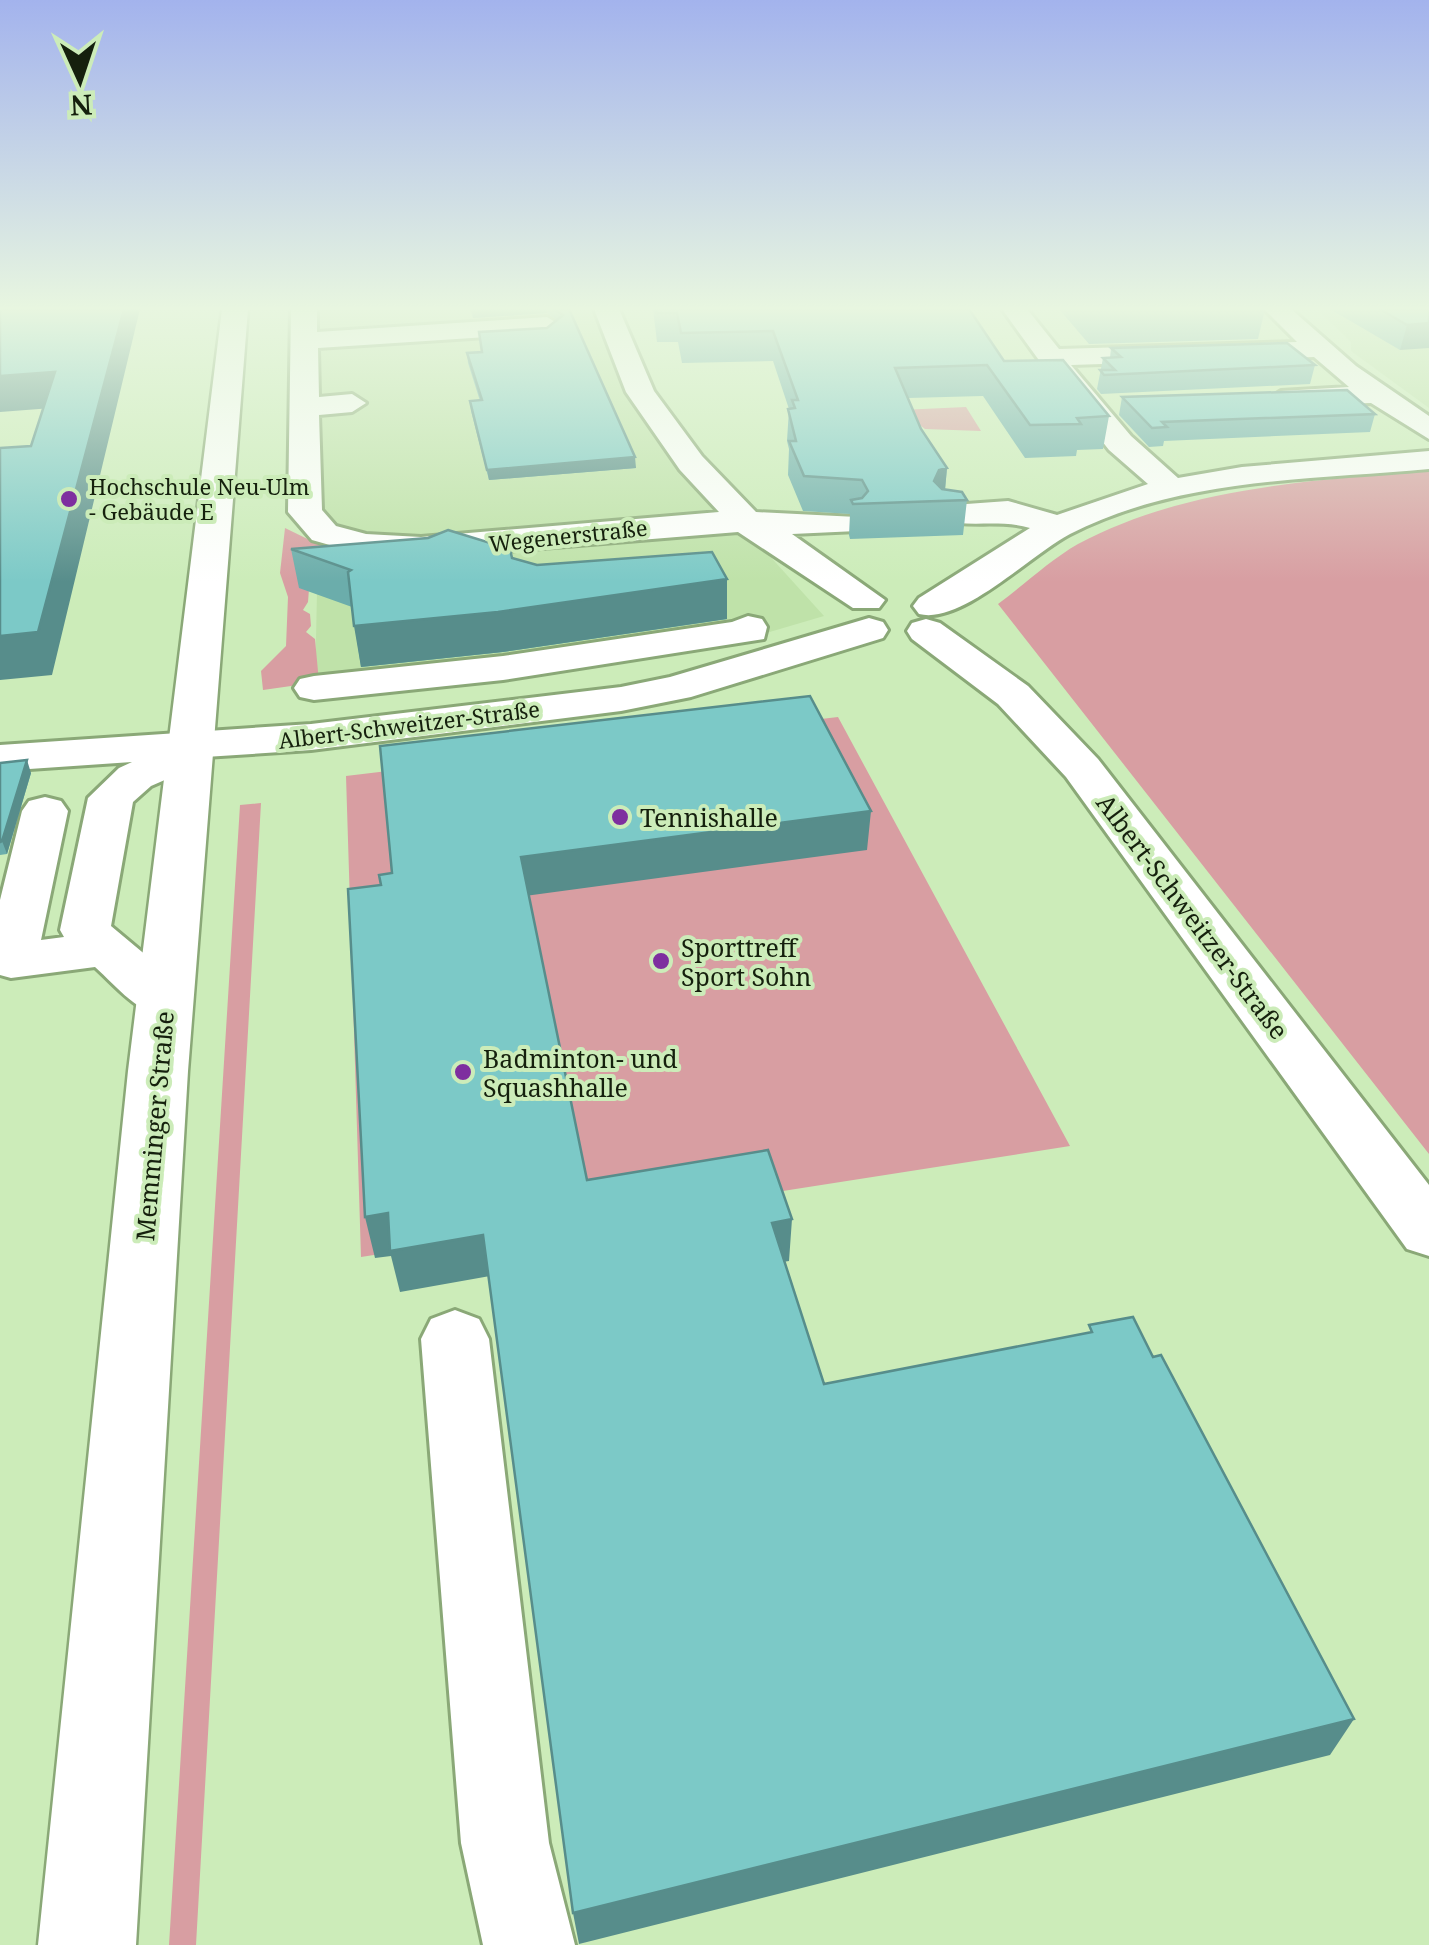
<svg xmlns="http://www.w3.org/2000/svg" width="1429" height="1945" font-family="'Noto Serif',serif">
  <rect width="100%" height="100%" fill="#ccecb9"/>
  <!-- built -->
  <path fill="#bfe2a9" d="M 318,309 L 599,309 L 662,437 L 824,616 L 732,643 L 315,686 L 321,405 Z
    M 1317,309 L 1429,309 L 1429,408 L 1351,351 L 1351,342 Z"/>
  <!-- green -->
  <path fill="#d89ea2" d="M 966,407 L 981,431 L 925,429 L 900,410 Z
    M 1429,470 L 1429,1154 L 998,604 C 1024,585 1050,560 1078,544 C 1185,487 1311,481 1429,470 Z
    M 285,528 L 330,550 L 310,576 L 308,602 L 303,610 L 310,614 L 311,626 L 306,632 L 315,639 L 319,682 L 263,690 L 261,671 L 286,646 L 288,597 L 280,573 Z
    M 838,717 L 1070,1146 L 361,1257 L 346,776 Z
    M 261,803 L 196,1945 L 169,1945 L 240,805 Z"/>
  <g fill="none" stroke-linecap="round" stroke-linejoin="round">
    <defs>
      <path id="minor" d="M 291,309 L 317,309 L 317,332 L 547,317 L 560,325 L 547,333 L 318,348 L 319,397 L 352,394 L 366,403 L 352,412 L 319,415 L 322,510 L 336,526 L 366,534 L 421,537 L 719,512 L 680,470 L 626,392 L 594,309 L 619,309 L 654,391 L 702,456 L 756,512 L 857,517 L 862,524 L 857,531 L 792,534 L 885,600 L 879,608 L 853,608 L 738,532 L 421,558 L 365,555 L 312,540 L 288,512 Z
        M 1002,309 L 1027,309 L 1059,349 L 1297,342 L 1264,309 L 1291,309 L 1356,366 L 1429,416 L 1429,439 L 1371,403 L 1271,406 L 1267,400 L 1281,391 L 1349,387 L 1314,357 L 1071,365 L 1131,436 L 1178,478 L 1242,467 L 1429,451 L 1429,469 C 1310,480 1179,478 1070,534 C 1031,554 962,625 919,614 L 913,606 L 919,598 L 1030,528 C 1000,519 970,528 939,520 L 934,513 L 939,506 L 1008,501 L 1057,515 L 1148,484 L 1109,450 L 1051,376 L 1047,370 L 1051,365 L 1041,363 Z
        M 748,616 L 762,619 L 767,627 L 764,639 L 503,680 L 314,700 L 300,697 L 294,688 L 300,679 L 314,676 L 503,656 L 732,622 Z
        M 869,618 L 883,622 L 888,630 L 883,638 L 691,697 L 621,711 L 311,750 L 205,757 L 199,765 L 151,786 L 133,802 L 111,926 L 184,987 L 192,1000 L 184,1013 C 144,1024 122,991 95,967 L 11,978 L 0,975 L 0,900 L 22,811 L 29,801 L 45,797 L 61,801 L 68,811 L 41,940 L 64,937 L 60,930 L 88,798 L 119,768 L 132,762 L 0,771 L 0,745 L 311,724 L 621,687 L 670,677 Z
        M 926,619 L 940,623 L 1028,686 L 1098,759 L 1429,1185 L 1429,1256 L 1407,1249 L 1066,777 L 998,704 L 912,639 L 907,631 L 912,623 Z
        M 455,1310 L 479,1319 L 489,1339 L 549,1843 L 575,1945 L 483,1945 L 461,1843 L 421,1339 L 431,1319 Z"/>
      <path id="major" d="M 222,309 L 248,309 L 188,1071 L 136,1945 L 38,1945 L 128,1071 Z"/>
    </defs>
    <!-- minor casing -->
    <use href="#minor" stroke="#8aa877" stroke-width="6"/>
    <!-- major casing -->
    <use href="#major" stroke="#8aa877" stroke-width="5"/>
    <!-- minor -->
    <use href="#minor" fill="#fff" fill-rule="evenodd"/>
    <!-- major -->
    <use href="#major" fill="#fff" fill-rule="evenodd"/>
  </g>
  <!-- wall -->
  <path fill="#6badab" d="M 470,309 L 569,309 L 636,468 L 489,480 L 471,411 L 470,401 L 480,401 L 468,363 L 467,353 L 482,352 L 547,328 L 557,320 L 547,313 L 473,318 Z
    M 653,309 L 969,309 L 1004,361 L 1109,416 L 1103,449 L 1077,450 L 1076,456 L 1025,458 L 983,396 L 908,398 L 921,429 L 947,468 L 945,489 L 967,500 L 963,535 L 850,539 L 849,535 L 850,514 L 803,511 L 788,475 L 789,449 L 787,441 L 789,409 L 773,361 L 682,363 L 678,342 L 657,342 Z
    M 1059,309 L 1265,309 L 1258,339 L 1089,344 Z
    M 1330,309 L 1429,309 L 1400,350 Z
    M 1111,348 L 1315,365 L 1310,384 L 1101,394 L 1097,389 L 1103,358 L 1110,358 Z
    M 1122,397 L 1375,414 L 1370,432 L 1164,441 L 1163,446 L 1149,447 L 1119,415 Z
    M 291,549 L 512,558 L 727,619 L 503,652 L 361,667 L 352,607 L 299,588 Z
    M 0,763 L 31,773 L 7,854 L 0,855 Z"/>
  <!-- shaded-wall -->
  <path fill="#578d8b" d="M 124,309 L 140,309 L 52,675 L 0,680 L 0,636 Z
    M 472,309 L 546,309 L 547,313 L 473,318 Z
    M 1429,323 L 1429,348 L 1400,350 L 1407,325 Z
    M 55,372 L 65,407 L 0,412 L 0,376 Z
    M 635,457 L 636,468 L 489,480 L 487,470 Z
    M 947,468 L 944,501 L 934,481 L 939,470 Z
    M 727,579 L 727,619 L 503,652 L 361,667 L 354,626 Z
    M 27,760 L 31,773 L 7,854 L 2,841 Z
    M 871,811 L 867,850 L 525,896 L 521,857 Z
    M 388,1213 L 483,1235 L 490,1276 L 400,1292 L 391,1256 L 375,1258 L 365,1217 Z
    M 792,1219 L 789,1261 L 770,1264 L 772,1223 Z
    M 1354,1719 L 1330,1755 L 579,1944 L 573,1913 Z"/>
  <!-- building -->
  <path fill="#7cc9c7" stroke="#578d8b" stroke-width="2.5" d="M 0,309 L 124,309 L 38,632 L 0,636 L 0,448 L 31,446 L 55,372 L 0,376 Z
    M 554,309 L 569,309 L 635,457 L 487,470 L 470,401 L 482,400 L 467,353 L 482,352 L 479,332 L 547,328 L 563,315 Z
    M 656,309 L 969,309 L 1004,361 L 1063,360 L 1109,416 L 1077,418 L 1081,424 L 1030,425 L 987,365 L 895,368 L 921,429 L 947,468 L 939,470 L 934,481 L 942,489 L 962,492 L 967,500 L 853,504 L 851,500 L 862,498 L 868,491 L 862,480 L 804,476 L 789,441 L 796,441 L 788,409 L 795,408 L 792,400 L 798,400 L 773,331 L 681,333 L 677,313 L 656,313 Z
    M 1380,309 L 1429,309 L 1429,323 L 1407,325 Z
    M 1287,343 L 1315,365 L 1104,375 L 1100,370 L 1115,370 L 1103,358 L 1121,357 L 1111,348 Z
    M 1347,390 L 1375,414 L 1162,422 L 1167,427 L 1152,428 L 1122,397 Z
    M 448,530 L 510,549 L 512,558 L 537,565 L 712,552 L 727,579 L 498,612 L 354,626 L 348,572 L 351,570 L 291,549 L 428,538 Z
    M 810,696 L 871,811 L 521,857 L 587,1180 L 768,1150 L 792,1219 L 772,1223 L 824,1384 L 1092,1332 L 1089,1325 L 1133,1317 L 1153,1357 L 1161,1355 L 1354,1719 L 573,1913 L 483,1235 L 390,1251 L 388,1213 L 365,1217 L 348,889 L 381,885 L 379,875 L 392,873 L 380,746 Z
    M 27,760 L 2,841 L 0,842 L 0,763 Z"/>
  <!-- sky -->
  <linearGradient id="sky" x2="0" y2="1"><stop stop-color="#a3b3ed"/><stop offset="0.53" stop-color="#e8f6e0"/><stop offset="1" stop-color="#e8f6e0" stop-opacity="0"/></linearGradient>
  <rect width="1429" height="582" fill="url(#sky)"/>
  <!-- markers -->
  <g fill="#7e2f9f" stroke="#ccecb9" stroke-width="4">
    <circle cx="69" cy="499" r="10"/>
    <circle cx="620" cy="817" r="10"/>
    <circle cx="661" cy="961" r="10"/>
    <circle cx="463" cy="1072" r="10"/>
  </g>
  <g text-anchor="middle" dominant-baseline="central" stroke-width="8" stroke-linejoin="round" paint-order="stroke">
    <!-- far-poi labels -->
    <g font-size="22" fill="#15200d" stroke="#ccecb9" text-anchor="start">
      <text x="89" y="486">Hochschule Neu-Ulm<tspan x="89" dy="25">- Gebäude E</tspan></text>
    </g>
    <!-- far-street labels -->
    <g font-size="22" fill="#15200d" stroke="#ccecb9">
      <text transform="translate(568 535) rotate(-6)">Wegenerstraße</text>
      <text transform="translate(409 724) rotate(-7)">Albert-Schweitzer-Straße</text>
    </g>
    <!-- poi labels -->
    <g font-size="25" fill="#15200d" stroke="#ccecb9" text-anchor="start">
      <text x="640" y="817">Tennishalle</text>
      <text x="681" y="947">Sporttreff<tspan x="681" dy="29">Sport Sohn</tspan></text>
      <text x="483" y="1058">Badminton- und<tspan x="483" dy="29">Squashhalle</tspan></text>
    </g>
    <!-- street labels -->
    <g font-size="25" fill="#15200d" stroke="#ccecb9">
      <text transform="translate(1193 916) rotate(53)">Albert-Schweitzer-Straße</text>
      <text transform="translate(154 1126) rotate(-85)">Memminger Straße</text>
    </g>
  </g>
  <!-- north arrow -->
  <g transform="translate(80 80) rotate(177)" stroke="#ccecb9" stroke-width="8" paint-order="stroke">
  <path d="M0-8L18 38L0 25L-18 38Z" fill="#15200d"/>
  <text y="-15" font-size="28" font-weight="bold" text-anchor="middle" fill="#15200d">N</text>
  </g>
</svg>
